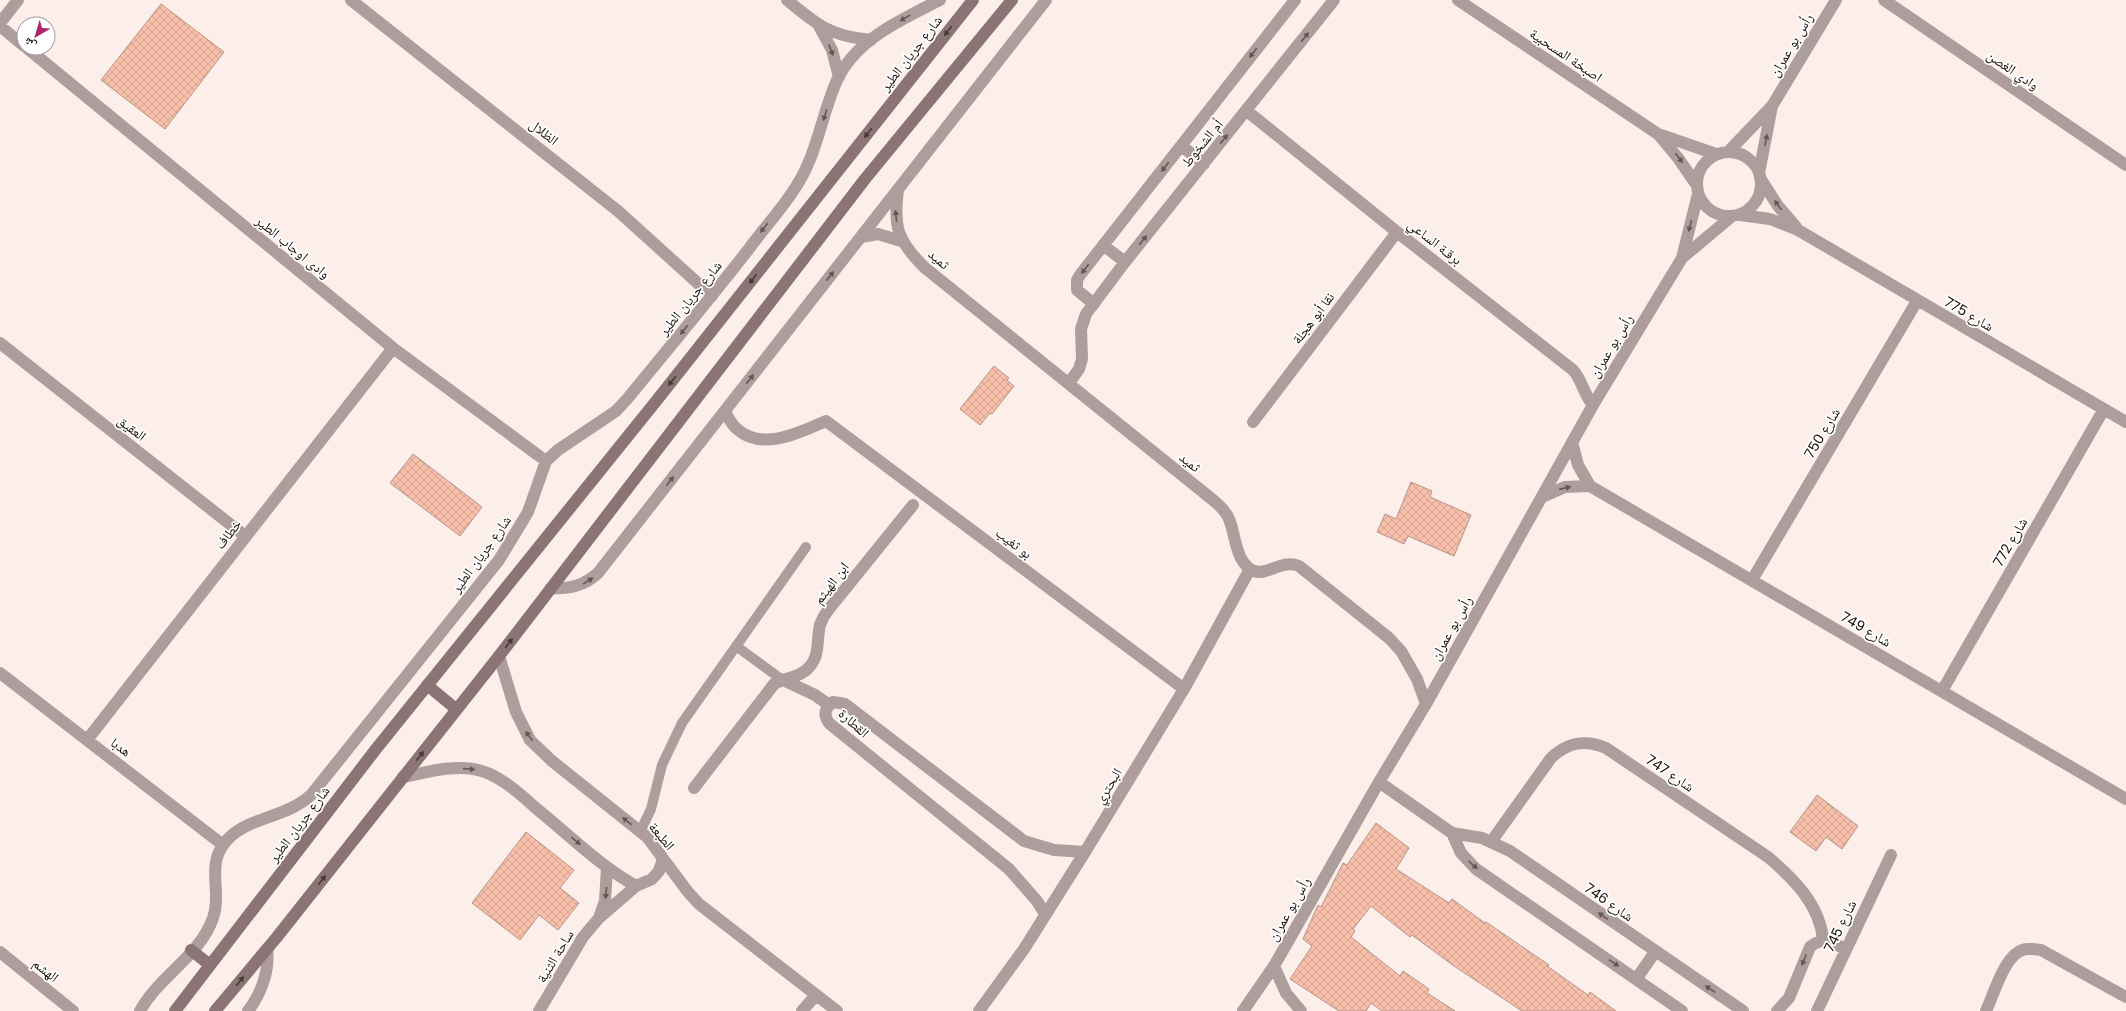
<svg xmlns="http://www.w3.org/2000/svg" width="2126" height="1011" font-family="Poppins,'Noto Naskh Arabic',sans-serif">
  <defs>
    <pattern id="building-cross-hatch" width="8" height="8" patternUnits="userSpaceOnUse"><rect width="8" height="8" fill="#f8bfaa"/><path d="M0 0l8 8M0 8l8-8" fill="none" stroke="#d4a391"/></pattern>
  </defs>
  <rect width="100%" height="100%" fill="#fceee9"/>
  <!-- building -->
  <path fill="url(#building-cross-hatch)" stroke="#b49589" d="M 161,4 L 224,52 L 165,129 L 101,80 Z
    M 994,366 L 1009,378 L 1007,380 L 1014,386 L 992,414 L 990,413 L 980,425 L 960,409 Z
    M 413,454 L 482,507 L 460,536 L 390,483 Z
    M 1411,482 L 1432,491 L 1430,497 L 1471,515 L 1454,556 L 1408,536 L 1404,544 L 1377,532 L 1385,514 L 1396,519 Z
    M 1817,795 L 1858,826 L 1842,849 L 1826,837 L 1816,851 L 1790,832 Z
    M 1376,823 L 1409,848 L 1396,869 L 1449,903 L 1452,899 L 1485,923 L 1486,922 L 1549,965 L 1547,966 L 1588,995 L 1590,992 L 1616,1011 L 1522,1011 L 1454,966 L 1412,935 L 1410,937 L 1371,906 L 1353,929 L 1355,931 L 1351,937 L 1400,976 L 1403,971 L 1429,989 L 1427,993 L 1455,1011 L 1382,1011 L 1371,1003 L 1366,1011 L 1339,1011 L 1290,979 L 1312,946 L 1303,939 L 1318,905 L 1321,907 L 1343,863 L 1347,865 Z
    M 526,832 L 574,870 L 560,888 L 579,903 L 558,930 L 539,915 L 520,940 L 472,903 Z"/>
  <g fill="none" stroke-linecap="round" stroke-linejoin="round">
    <!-- lane -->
    <path stroke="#ad9d9d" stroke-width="10" d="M 736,646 L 781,679
      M 640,832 L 651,809 L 662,765 L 682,723 L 806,547"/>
    <!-- street -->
    <path stroke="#ad9d9d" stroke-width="12" d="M 351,0 L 618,211 L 712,296
      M 787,0 C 817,25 830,36 871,40
      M 1458,0 L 1658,134 L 1678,158 L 1696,184
      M 1884,0 L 2126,165
      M 0,23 L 18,0
      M 0,26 L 24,46
      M 819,26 L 832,50 L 839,77
      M 27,48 L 393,348 L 546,461
      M 1247,111 L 1397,232 L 1573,370 C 1582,380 1584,395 1593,405
      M 1661,135 L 1716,154
      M 1182,146 L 1204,164
      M1697 184a32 32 0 1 1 64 0a32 32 0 1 1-64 0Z
      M 1728,152 L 1772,106 L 1836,0
      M 1759,173 L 1772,106
      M 1760,178 L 1778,206 L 1796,227
      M 898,190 C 893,227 898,241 924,267 L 1213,500 C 1219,505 1226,511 1229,519 C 1236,535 1235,563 1254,571 C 1268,576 1281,559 1299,566 L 1389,638 L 1401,651 L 1417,679 L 1426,704
      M 1740,215 L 1770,219 L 1798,230 L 2126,422
      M 861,237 L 878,234 L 901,241
      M 1103,245 L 1125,262
      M 1682,258 L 1698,194
      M 1094,304 L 1077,290 L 1077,280 L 1080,275 L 1295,0
      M 0,343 L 245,536
      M 1069,383 L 1079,369 L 1082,359 L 1081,329 L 1086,314 L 1125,262 L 1334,0
      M 725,412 C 728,417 732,425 737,429 C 763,452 800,432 826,421 L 1184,689
      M 1253,422 L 1397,232
      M 1572,442 L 1578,465 L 1590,486 L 2126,799
      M 1542,497 L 1565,487 L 1590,486
      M 1752,580 L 1917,301
      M 551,588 C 569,589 584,586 598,573 L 1046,0
      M 499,656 L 516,712 L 530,740 L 552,761 L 647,837 L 688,892 L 699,904 L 837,1011
      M 0,673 L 223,845
      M 781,679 L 815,695 L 829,705
      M 1942,691 L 2104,409
      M 87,740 L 393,348
      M 403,777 C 425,773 450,765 473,769 C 497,772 520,794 537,809 C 569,835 600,866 636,886
      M 1379,782 L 1452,833 L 1482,838 L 1510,851 L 1743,1011
      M 694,788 L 774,684 C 784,678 796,678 805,671 C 821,659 816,642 820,625 C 822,619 825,614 829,609 L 913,505
      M 1452,833 L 1461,853 L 1476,869 L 1682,1011
      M 1491,842 L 1551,758 C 1568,742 1585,739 1606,748 L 1768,857 C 1794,879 1820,905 1823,940
      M 1045,914 L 1037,901 L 1009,869 L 830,724 C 823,716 824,709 833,702 L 845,704 L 1024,841 L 1054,850 L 1085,852
      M 599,918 L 605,901 L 607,867
      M 0,952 L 73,1011
      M 1274,966 L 1286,993 L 1301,1011
      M 1637,978 L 1655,952
      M 140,1011 C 158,977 200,956 213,918 C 223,890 203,862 230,837 C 251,817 287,817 311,795 L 499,560 L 528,512 L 546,461 L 558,450 L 616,411 L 628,398 C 668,349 709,300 748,250 C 764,228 783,208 797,185 C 818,152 822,112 838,78 C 858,38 903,19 940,0
      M 248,1011 C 261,994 270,970 267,949
      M 539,1011 L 583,937 L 599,918 L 636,886 L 652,879 L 659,871 L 663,859
      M 802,1011 L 816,995
      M 979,1011 L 1024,949 L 1085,852 L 1184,689 L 1250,569
      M 1243,1011 L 1274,966 L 1379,782 L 1426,704 L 1593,405 L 1682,258 L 1731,217
      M 1777,1011 L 1789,998 L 1810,947 C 1822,936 1832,942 1845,949
      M 1817,1011 L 1891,855
      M 1986,1011 C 1993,996 2003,962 2017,953 C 2024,947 2033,949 2041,950 L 2126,997"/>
    <!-- secondary -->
    <path stroke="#8b7475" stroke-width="12" d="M 427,685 L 456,709
      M 191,950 L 210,965
      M 175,1011 L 376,749 L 657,400 L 973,0
      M 215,1011 L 277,937 L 499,656 L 865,179 L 1012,0"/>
  </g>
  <!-- one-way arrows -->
  <defs><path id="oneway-solid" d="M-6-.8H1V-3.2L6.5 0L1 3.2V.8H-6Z"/></defs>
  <g fill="#635654">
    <use href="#oneway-solid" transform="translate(905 18) rotate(151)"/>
    <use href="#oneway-solid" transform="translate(1305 37) rotate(-52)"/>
    <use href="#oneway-solid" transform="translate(831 50) rotate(68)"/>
    <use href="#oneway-solid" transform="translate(1253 53) rotate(128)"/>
    <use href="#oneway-solid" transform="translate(825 115) rotate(108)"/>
    <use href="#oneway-solid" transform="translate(1224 139) rotate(-51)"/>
    <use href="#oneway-solid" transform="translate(1766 140) rotate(-79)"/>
    <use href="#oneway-solid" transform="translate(1679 158) rotate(53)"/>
    <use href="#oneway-solid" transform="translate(1165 167) rotate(128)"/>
    <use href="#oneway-solid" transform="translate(1778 205) rotate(-126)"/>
    <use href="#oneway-solid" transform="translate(896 216) rotate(-96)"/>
    <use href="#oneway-solid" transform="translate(1690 226) rotate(104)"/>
    <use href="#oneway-solid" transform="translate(764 228) rotate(128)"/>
    <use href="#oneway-solid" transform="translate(1143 240) rotate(-51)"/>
    <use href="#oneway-solid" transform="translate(1085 269) rotate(128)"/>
    <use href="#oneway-solid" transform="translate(830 276) rotate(-52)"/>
    <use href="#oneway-solid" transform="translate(684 330) rotate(129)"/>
    <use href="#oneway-solid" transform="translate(750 379) rotate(-52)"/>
    <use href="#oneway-solid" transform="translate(670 481) rotate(-52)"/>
    <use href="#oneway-solid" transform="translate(1565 488) rotate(-13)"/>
    <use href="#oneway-solid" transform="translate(588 581) rotate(-32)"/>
    <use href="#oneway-solid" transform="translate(529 736) rotate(-125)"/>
    <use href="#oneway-solid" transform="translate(469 769) rotate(4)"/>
    <use href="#oneway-solid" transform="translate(627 821) rotate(-141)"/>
    <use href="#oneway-solid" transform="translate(576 841) rotate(40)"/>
    <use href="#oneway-solid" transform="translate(1473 865) rotate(42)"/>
    <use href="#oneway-solid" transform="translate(606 893) rotate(96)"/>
    <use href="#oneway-solid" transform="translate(1603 916) rotate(-145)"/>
    <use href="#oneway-solid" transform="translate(1804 960) rotate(112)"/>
    <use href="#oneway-solid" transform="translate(1614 963) rotate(34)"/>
    <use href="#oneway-solid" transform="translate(1710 989) rotate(-146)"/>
  </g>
  <g fill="#473735">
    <use href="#oneway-solid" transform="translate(948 31) rotate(128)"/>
    <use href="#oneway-solid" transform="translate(868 133) rotate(128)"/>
    <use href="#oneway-solid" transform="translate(753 279) rotate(128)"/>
    <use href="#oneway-solid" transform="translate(672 381) rotate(128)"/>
    <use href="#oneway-solid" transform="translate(509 643) rotate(-53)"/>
    <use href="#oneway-solid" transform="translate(420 756) rotate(-52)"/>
    <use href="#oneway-solid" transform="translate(322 880) rotate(-52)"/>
    <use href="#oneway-solid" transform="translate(240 981) rotate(-51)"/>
  </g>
  <g text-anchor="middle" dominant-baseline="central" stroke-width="3.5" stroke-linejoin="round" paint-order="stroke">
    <!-- street labels -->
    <g font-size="14" fill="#190e0a" stroke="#fff">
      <text transform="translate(1791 45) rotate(-59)">رأس بو عمران</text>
      <text transform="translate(911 53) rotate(-52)">شارع جريان الطير</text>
      <text transform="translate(1566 55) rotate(34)">اصبخة المسحبية</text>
      <text transform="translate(2013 70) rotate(34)">وادي الغصن</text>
      <text transform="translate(544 132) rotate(38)">الظلال</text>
      <text transform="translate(1202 143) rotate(-51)">أم الشخوط</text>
      <text transform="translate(1435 242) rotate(38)">برقـة الساعي</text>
      <text transform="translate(293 247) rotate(39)">وادى اوجاب الطير</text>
      <text transform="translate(939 259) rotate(41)">ثميد</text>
      <text transform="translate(690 298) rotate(-51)">شارع جريان الطير</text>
      <text transform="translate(1969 314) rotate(30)">شارع 775</text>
      <text transform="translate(1313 318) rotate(-53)">نقا أبو هجلة</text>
      <text transform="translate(1611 346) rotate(-59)">رأس بو عمران</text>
      <text transform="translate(132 428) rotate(38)">العقيق</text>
      <text transform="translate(1822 433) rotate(-59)">شارع 750</text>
      <text transform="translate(1190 462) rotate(39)">ثميد</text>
      <text transform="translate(228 534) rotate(-52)">خطاف</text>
      <text transform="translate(2010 542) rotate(-60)">شارع 772</text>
      <text transform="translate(1014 543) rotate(37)">بو ثغيب</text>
      <text transform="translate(481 554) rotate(-54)">شارع جريان الطير</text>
      <text transform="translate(831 583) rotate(-53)">ابن الهيثم</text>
      <text transform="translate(1451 628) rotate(-61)">رأس بو عمران</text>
      <text transform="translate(1866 629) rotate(30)">شارع 749</text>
      <text transform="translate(854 723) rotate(42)">القطارة</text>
      <text transform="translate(121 747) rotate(37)">هدبا</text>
      <text transform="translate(1670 773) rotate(34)">شارع 747</text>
      <text transform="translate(1108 786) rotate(-59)">البحتري</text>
      <text transform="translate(299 824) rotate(-53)">شارع جريان الطير</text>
      <text transform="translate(662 836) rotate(50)">الطبعة</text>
      <text transform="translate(1609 902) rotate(35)">شارع 746</text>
      <text transform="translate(1289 909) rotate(-60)">رأس بو عمران</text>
      <text transform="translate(1840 926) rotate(-64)">شارع 745</text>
      <text transform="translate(555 956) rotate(-59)">ساحة الثنية</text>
      <text transform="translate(46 970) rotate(39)">الهشم</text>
    </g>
  </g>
  <!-- north arrow -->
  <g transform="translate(36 36) rotate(218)"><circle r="19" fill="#ffffff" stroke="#a39f9d"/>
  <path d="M0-3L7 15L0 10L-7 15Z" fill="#ae2568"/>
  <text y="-6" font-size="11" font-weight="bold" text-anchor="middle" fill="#190e0a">ش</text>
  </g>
</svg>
